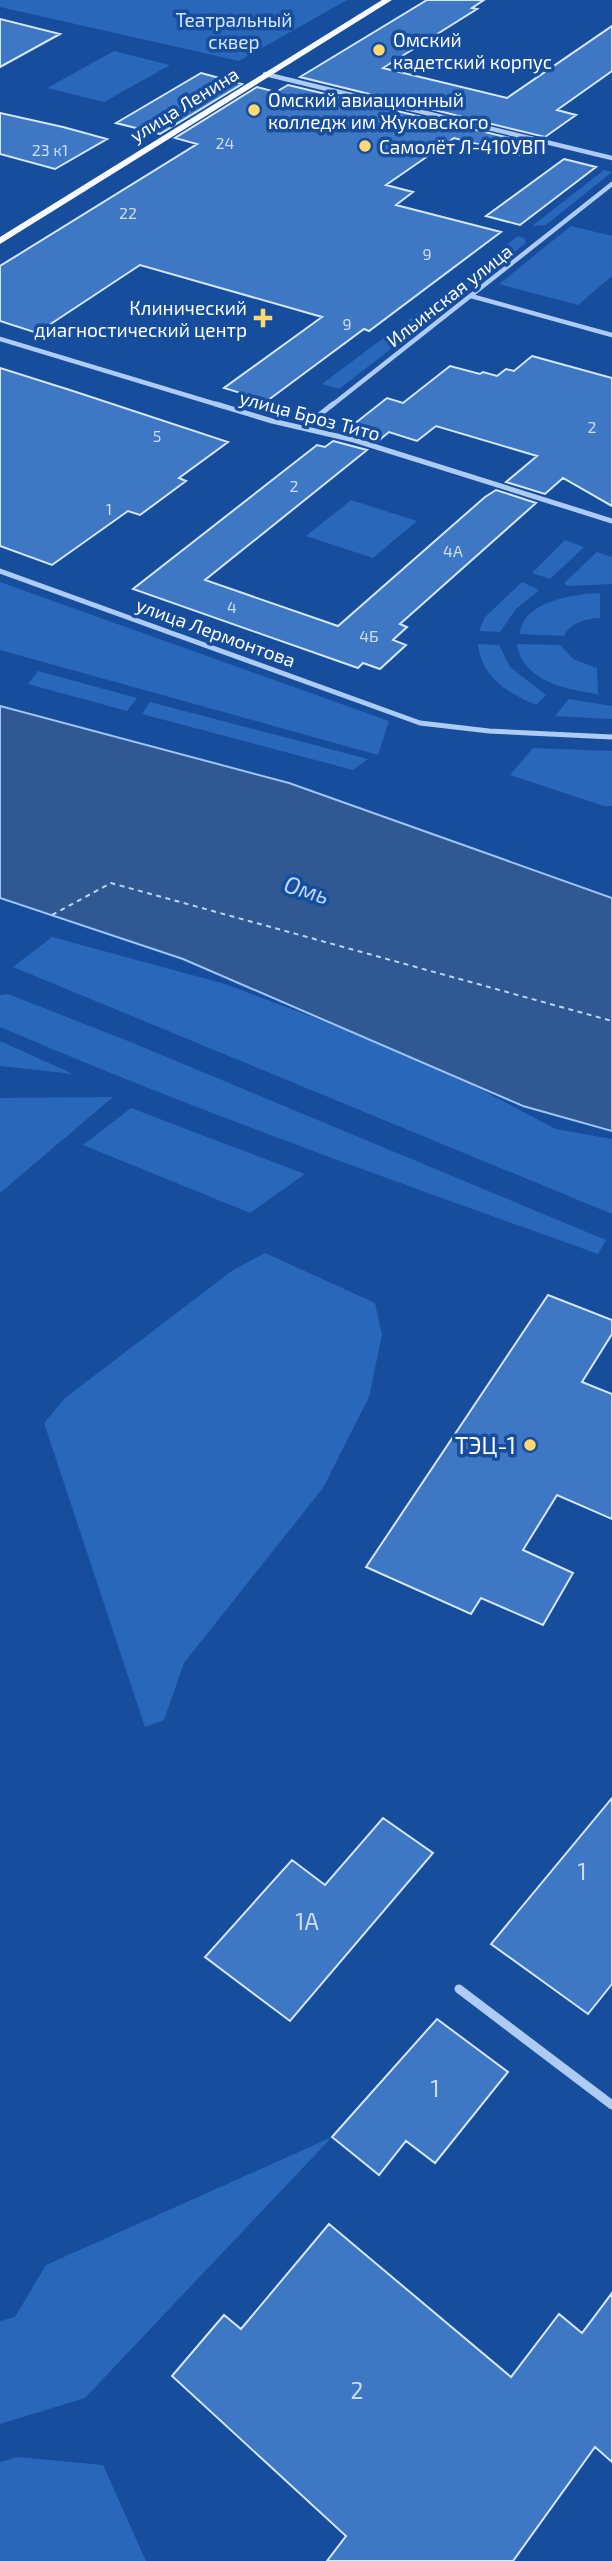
<svg xmlns="http://www.w3.org/2000/svg" width="612" height="2561" font-family="'Exo 2',sans-serif">
  <rect width="100%" height="100%" fill="#164d9d"/>
  <!-- green -->
  <path fill="#2967bb" d="M 0,0 L 347,0 L 239,61 L 0,7 Z
    M 114,51 L 170,65 L 104,102 L 47,88 Z
    M 604,170 L 612,172 L 546,225 L 532,226 Z
    M 571,226 L 612,236 L 612,276 L 578,305 L 499,284 Z
    M 518,236 L 524,238 L 526,243 L 489,272 L 475,268 Z
    M 467,275 L 476,281 L 412,331 L 399,327 Z
    M 394,330 L 409,335 L 339,389 L 322,384 Z
    M 351,500 L 417,521 L 373,558 L 306,536 Z
    M 565,540 L 584,547 L 550,579 L 532,573 Z
    M 597,552 L 612,557 L 612,584 L 568,586 L 564,583 Z
    M 0,582 L 389,721 L 378,755 L 0,650 Z
    M 522,582 L 539,590 L 516,609 L 500,632 L 479,631 L 485,617 Z
    M 600,593 L 600,618 C 585,619 571,622 564,636 L 520,634 C 522,601 575,594 600,593 Z
    M 478,644 L 499,645 L 510,667 L 546,695 L 536,705 C 507,693 481,676 478,644 Z
    M 517,644 L 560,645 L 573,659 L 597,668 L 598,694 C 567,690 522,681 517,644 Z
    M 38,671 L 137,698 L 127,711 L 28,684 Z
    M 569,699 L 612,706 L 612,719 L 555,716 Z
    M 150,702 L 368,759 L 353,770 L 142,714 Z
    M 533,748 L 612,751 L 612,806 L 604,806 L 510,775 Z
    M 52,937 L 225,984 L 417,1056 L 556,1129 L 612,1139 L 612,1214 L 13,967 Z
    M 8,994 L 133,1043 L 606,1240 L 598,1254 C 397,1182 196,1111 0,1027 L 0,995 Z
    M 0,1041 L 73,1074 L 0,1066 Z
    M 113,1097 L 0,1193 L 0,1098 Z
    M 131,1108 L 305,1174 L 250,1213 L 83,1145 Z
    M 265,1253 L 375,1303 L 382,1335 L 369,1397 L 323,1488 L 184,1663 L 164,1720 L 145,1727 L 44,1423 L 65,1398 L 233,1270 Z
    M 332,2137 L 85,2398 L 0,2424 L 0,2321 L 15,2317 L 46,2265 Z
    M 17,2457 L 103,2465 L 146,2561 L 0,2561 L 0,2462 Z"/>
  <!-- water -->
  <path fill="#305893" stroke="#a0c5f5" stroke-width="2" d="M 0,706 L 289,783 L 612,898 L 612,1131 L 523,1106 L 183,959 L 0,898 Z"/>
  <g fill="none" stroke-linecap="round" stroke-linejoin="round">
    <!-- ferry -->
    <path stroke="#bad5f9" stroke-width="2" stroke-dasharray="5 4.5" stroke-linecap="butt" d="M 52,915 L 111,883 L 612,1021"/>
  </g>
  <!-- building -->
  <path fill="#3e77c4" stroke="#d5e6fd" stroke-width="2" d="M 427,0 L 484,0 L 472,8 L 477,9 L 383,68 L 507,98 L 612,26 L 612,71 L 557,110 L 576,115 L 545,137 L 300,77 Z
    M 0,19 L 60,34 L 0,67 Z
    M 201,73 L 242,84 L 160,134 L 116,123 Z
    M 288,85 L 535,144 L 521,155 L 454,138 L 386,185 L 413,192 L 396,205 L 501,232 L 369,331 L 364,329 L 267,401 L 224,388 L 322,317 L 140,265 L 37,333 L 0,321 L 0,266 L 197,144 L 175,138 L 257,87 L 276,92 Z
    M 0,113 L 63,127 L 107,139 L 55,169 L 0,154 Z
    M 564,159 L 596,167 L 520,225 L 486,216 Z
    M 532,356 L 612,378 L 612,506 L 563,478 L 545,494 L 506,482 L 537,456 L 436,426 L 417,441 L 389,432 L 377,442 L 344,432 L 387,398 L 403,403 L 450,366 L 480,374 L 483,372 L 497,376 L 506,369 L 514,371 Z
    M 0,368 L 73,391 L 228,442 L 179,478 L 186,481 L 140,515 L 128,511 L 52,565 L 0,546 Z
    M 333,441 L 367,450 L 205,580 L 338,626 L 485,497 L 496,490 L 536,503 L 400,624 L 407,627 L 393,640 L 406,645 L 380,669 L 363,663 L 358,668 L 133,589 L 317,445 L 325,447 Z
    M 548,1295 L 612,1320 L 612,1334 L 582,1382 L 612,1394 L 612,1519 L 557,1495 L 523,1550 L 573,1573 L 543,1625 L 481,1598 L 471,1614 L 366,1567 Z
    M 612,1798 L 612,1984 L 588,2014 L 491,1944 Z
    M 383,1818 L 433,1853 L 290,2021 L 205,1957 L 292,1860 L 325,1885 Z
    M 437,2019 L 508,2072 L 435,2163 L 406,2141 L 379,2175 L 332,2137 Z
    M 329,2224 L 511,2377 L 559,2314 L 582,2333 L 612,2293 L 612,2462 L 595,2447 L 513,2561 L 327,2561 L 346,2536 L 172,2376 L 224,2315 L 241,2329 Z"/>
  <g fill="none" stroke-linecap="round" stroke-linejoin="round">
    <!-- minor-far2 -->
    <path stroke="#adcbf3" stroke-width="4.5" d="M 265,74 L 612,158
      M 471,296 L 612,335
      M 0,339 L 222,406
      M 331,406 L 612,184"/>
    <!-- minor-far1 -->
    <path stroke="#adcbf3" stroke-width="5" d="M 216,404 L 272,421 L 354,440 L 612,521
      M 303,428 L 333,404
      M 0,571 L 420,723 L 489,731 L 612,737"/>
    <!-- minor -->
    <path stroke="#adcbf3" stroke-width="9" d="M 459,1989 L 612,2105"/>
    <!-- primary -->
    <path fill="#f9fbff" fill-rule="evenodd" d="M 382,0 L 392,0 L 0,244 L 0,237 Z"/>
  </g>
  <!-- markers -->
  <g fill="#ffd96f" stroke="#164d9d" stroke-width="2.5">
    <circle cx="379" cy="50" r="7"/>
    <circle cx="254" cy="110" r="7"/>
    <circle cx="365" cy="146" r="7"/>
    <path d="M259.5 307.5h7v7h7v7h-7v7h-7v-7h-7v-7h7z"/>
    <circle cx="530" cy="1445" r="7"/>
  </g>
  <g text-anchor="middle" dominant-baseline="central" stroke-width="7" stroke-linejoin="round" paint-order="stroke">
    <!-- far-number labels -->
    <g font-size="16" fill="#cfddf0">
      <text x="225" y="142">24</text>
      <text x="50" y="149">23 к1</text>
      <text x="128" y="212">22</text>
      <text x="427" y="253">9</text>
      <text x="347" y="323">9</text>
      <text x="592" y="426">2</text>
      <text x="157" y="435">5</text>
      <text x="294" y="485">2</text>
      <text x="109" y="508">1</text>
      <text x="453" y="550">4А</text>
      <text x="232" y="606">4</text>
      <text x="369" y="635">4Б</text>
    </g>
    <!-- far-park labels -->
    <g font-size="19" fill="#d5e6fd" stroke="#164d9d">
      <text x="234" y="19">Театральный<tspan x="234" dy="22">сквер</tspan></text>
    </g>
    <!-- far-poi labels -->
    <g font-size="19" fill="#fff" stroke="#164d9d" text-anchor="start">
      <text x="393" y="39">Омский<tspan x="393" dy="22">кадетский корпус</tspan></text>
      <text x="268" y="99">Омский авиационный<tspan x="268" dy="22">колледж им Жуковского</tspan></text>
      <text x="379" y="146">Самолёт Л-410УВП</text>
      <text x="247" y="307" text-anchor="end">Клинический<tspan x="247" dy="22">диагностический центр</tspan></text>
    </g>
    <!-- far-street labels -->
    <g font-size="19" fill="#fff" stroke="#164d9d">
      <text transform="translate(184 104) rotate(-32)">улица Ленина</text>
      <text transform="translate(449 295) rotate(-38)">Ильинская улица</text>
      <text transform="translate(310 415) rotate(15)">улица Броз Тито</text>
      <text transform="translate(216 632) rotate(20)">улица Лермонтова</text>
    </g>
    <!-- poi labels -->
    <g font-size="23" fill="#fff" stroke="#164d9d" text-anchor="end">
      <text x="516" y="1445">ТЭЦ-1</text>
    </g>
    <!-- near-number labels -->
    <g font-size="23" fill="#cfddf0">
      <text x="582" y="1871">1</text>
      <text x="307" y="1921">1А</text>
      <text x="435" y="2088">1</text>
      <text x="357" y="2390">2</text>
    </g>
    <!-- water labels -->
    <g font-size="24" font-style="italic" fill="#bad5f9" stroke="#164d9d">
      <text transform="translate(307 889) rotate(17)">Омь</text>
    </g>
  </g>
</svg>
